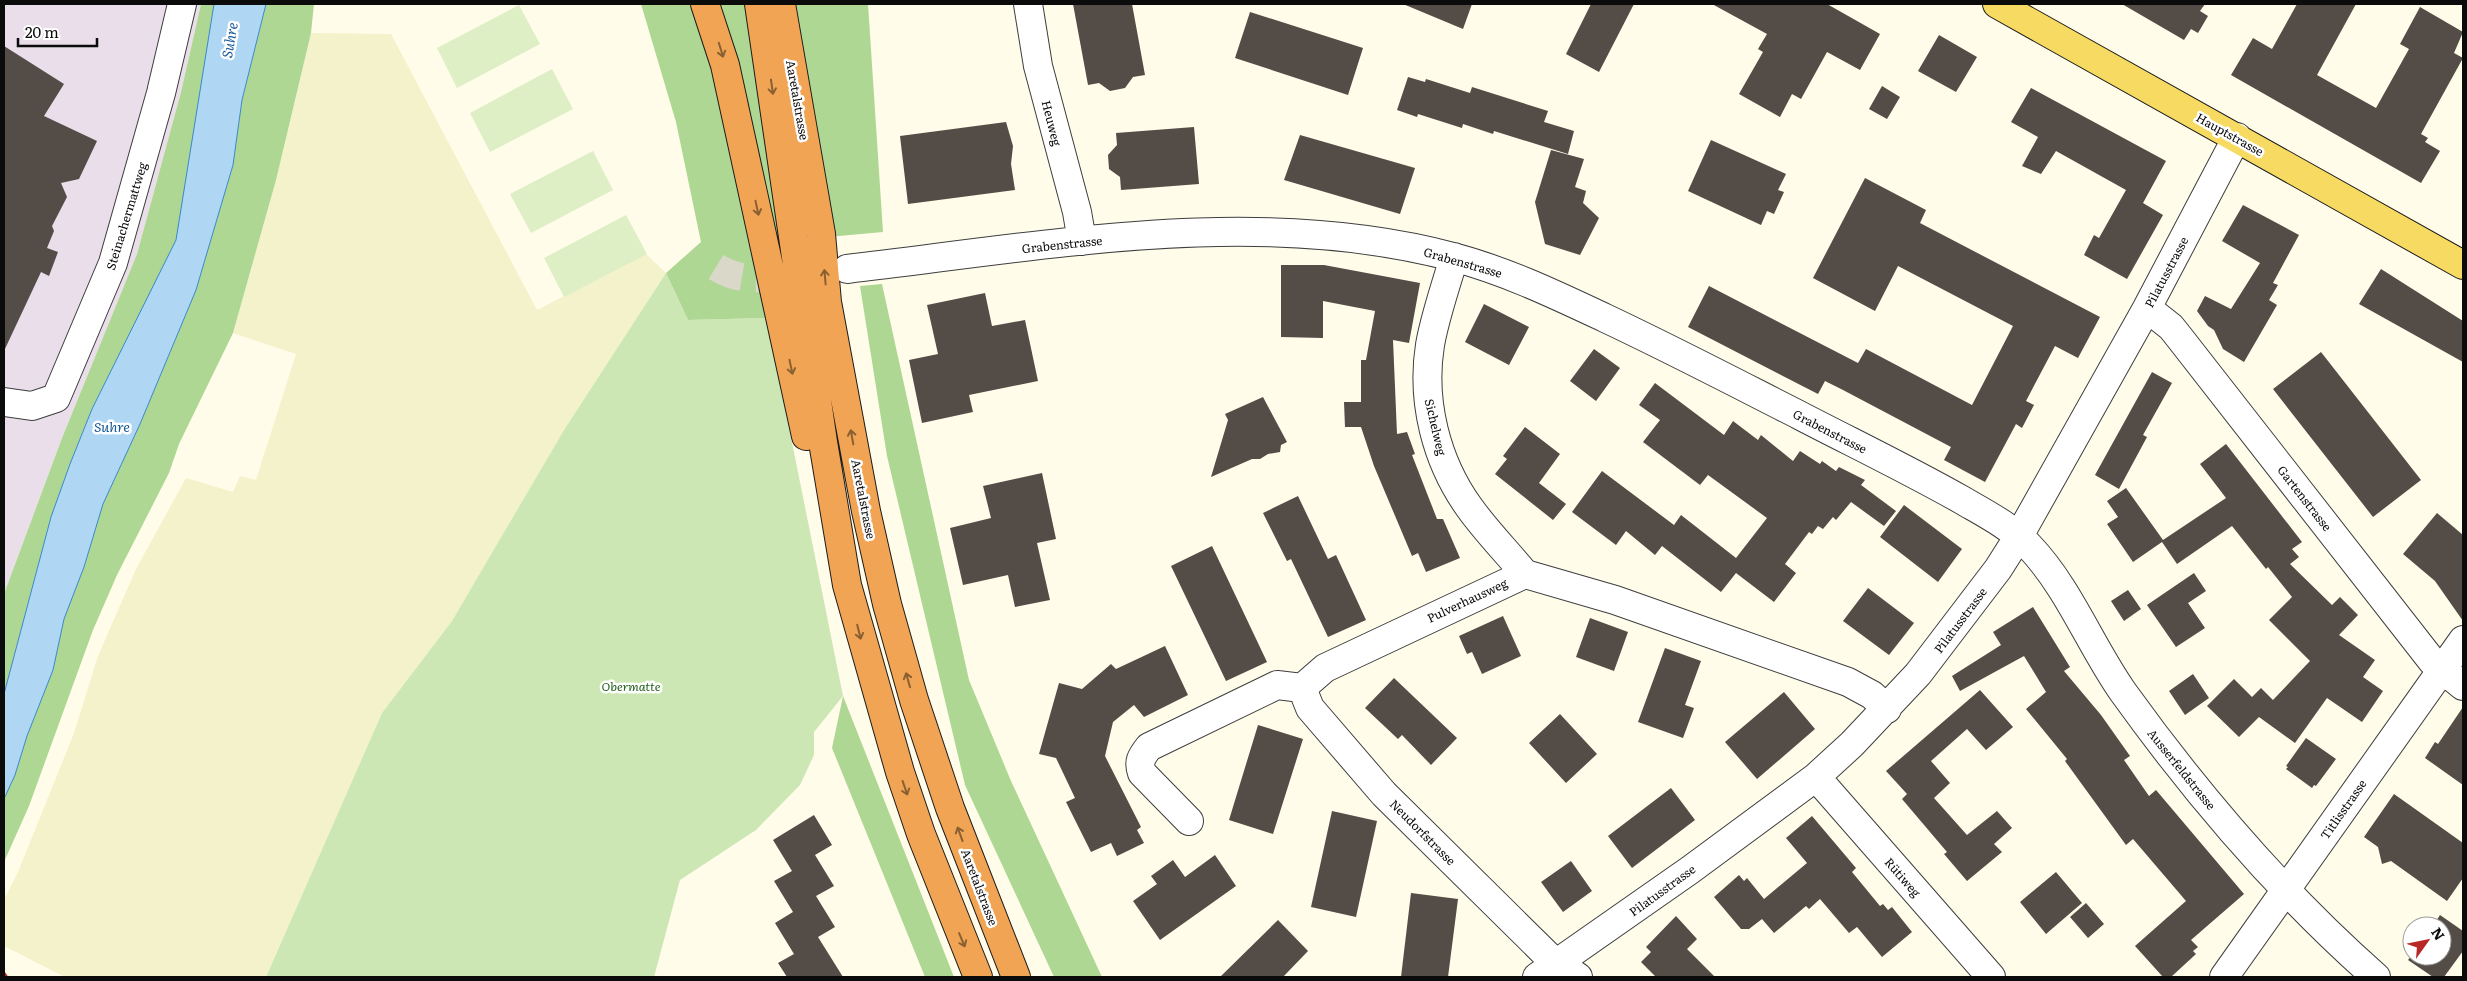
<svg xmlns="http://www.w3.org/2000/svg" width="2467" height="981" font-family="Literata,serif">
  <rect width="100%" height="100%" fill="#fffce9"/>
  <!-- industrial -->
  <path fill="#e9deea" d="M 4,4 L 201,4 L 181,92 L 137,254 L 62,438 L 4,594 Z"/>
  <!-- farmland -->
  <path fill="#f3f2ca" d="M 311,33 L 391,34 L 537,310 L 646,254 L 666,273 L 564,430 L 452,621 L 382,713 L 266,977 L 65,977 L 4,946 L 4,900 L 18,872 L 74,733 L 98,656 L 136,569 L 186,478 L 233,492 L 240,476 L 256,480 L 296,354 L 233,333 L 276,180 Z"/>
  <!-- green -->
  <path fill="#cce7b4" d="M 666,273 L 688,320 L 767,318 L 843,696 L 814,732 L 814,755 L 800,785 L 756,830 L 680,880 L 654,977 L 266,977 L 382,713 L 452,621 L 564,430 Z"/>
  <!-- forest -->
  <path fill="#afd794" d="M 201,4 L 214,4 L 176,241 L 92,409 L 70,464 L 51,517 L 4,694 L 4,594 L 62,438 L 137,254 L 181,92 Z
    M 266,4 L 314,4 L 311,33 L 276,180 L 233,333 L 179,444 L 169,473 L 117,575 L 93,630 L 29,806 L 4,862 L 4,799 L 15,775 L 27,736 L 53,670 L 64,619 L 84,567 L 103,504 L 140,424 L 196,290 L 233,165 L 242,100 Z
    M 641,4 L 868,4 L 883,232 L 761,243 L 767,318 L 688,320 L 666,273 L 701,242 L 676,122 Z
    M 882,284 L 969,680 L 1011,781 L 1102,977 L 1054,977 L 965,785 L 887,456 L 860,286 Z
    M 843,696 L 954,977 L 925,977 L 832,748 Z"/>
  <!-- pitch -->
  <path fill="#deefc6" d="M 519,5 L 540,44 L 457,88 L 437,48 Z
    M 552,69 L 573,109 L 490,152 L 470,113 Z
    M 593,151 L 613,190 L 531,233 L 510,194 Z
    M 626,215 L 647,254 L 564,297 L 544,258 Z"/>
  <!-- water -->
  <path fill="#afd7f4" stroke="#3887ca" d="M 214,4 L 266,4 L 242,100 L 233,165 L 196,290 L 140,424 L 103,504 L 84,567 L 64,619 L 53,670 L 27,736 L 15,775 L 4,799 L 4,694 L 51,517 L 70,464 L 92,409 L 176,240 Z"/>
  <!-- building -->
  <path fill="#534c47" d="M 1073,4 L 1132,4 L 1145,75 L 1133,77 L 1125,88 L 1110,91 L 1099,83 L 1088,85 Z
    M 1403,4 L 1472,4 L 1463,29 Z
    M 1591,4 L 1634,4 L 1599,72 L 1566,54 Z
    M 1712,4 L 1827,4 L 1880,34 L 1860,70 L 1827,52 L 1801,99 L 1792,94 L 1780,117 L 1739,94 L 1763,52 L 1758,49 L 1767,34 Z
    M 2122,4 L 2205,4 L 2200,11 L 2208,16 L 2198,33 L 2191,29 L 2184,40 Z
    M 2297,4 L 2356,4 L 2317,75 L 2376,108 L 2409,49 L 2400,44 L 2420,7 L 2463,32 L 2454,53 L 2463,58 L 2421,134 L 2428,138 L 2425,142 L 2440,151 L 2421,183 L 2231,75 L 2253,38 L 2272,49 Z
    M 1250,12 L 1363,48 L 1348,95 L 1235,58 Z
    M 1939,35 L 1977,57 L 1956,92 L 1918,71 Z
    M 4,46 L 64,84 L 44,116 L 97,141 L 79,179 L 61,183 L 67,197 L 52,226 L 54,231 L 47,248 L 58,252 L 49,276 L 41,272 L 4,351 Z
    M 1408,77 L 1425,82 L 1426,79 L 1470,93 L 1472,87 L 1548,111 L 1544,122 L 1574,131 L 1568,154 L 1494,131 L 1493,134 L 1463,124 L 1462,128 L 1418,114 L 1417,117 L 1397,110 Z
    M 1882,86 L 1900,97 L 1887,119 L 1869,109 Z
    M 2031,88 L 2166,161 L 2143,203 L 2163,215 L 2127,279 L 2084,255 L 2094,235 L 2099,238 L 2126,190 L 2056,151 L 2041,174 L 2022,166 L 2038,137 L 2011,122 Z
    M 1006,122 L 1013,146 L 1011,164 L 1015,190 L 908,204 L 900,136 Z
    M 1194,127 L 1199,184 L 1121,190 L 1120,177 L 1109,169 L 1108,155 L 1117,145 L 1116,133 Z
    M 1300,135 L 1415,168 L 1400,214 L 1284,180 Z
    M 1711,140 L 1786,174 L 1778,190 L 1784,192 L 1774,214 L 1767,211 L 1761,225 L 1688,191 Z
    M 1551,150 L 1584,159 L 1575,187 L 1586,191 L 1583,203 L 1599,218 L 1580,255 L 1545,244 L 1535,202 Z
    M 1865,178 L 1926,210 L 1920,223 L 2100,317 L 2078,358 L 2055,346 L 2026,401 L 2034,405 L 2022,428 L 2016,424 L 1985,482 L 1944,460 L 1951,447 L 1843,390 L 1825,381 L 1818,394 L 1688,327 L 1709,286 L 1858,363 L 1866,349 L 1972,405 L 2013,326 L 1898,266 L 1875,311 L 1813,278 Z
    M 2243,205 L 2299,235 L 2273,283 L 2278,285 L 2269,300 L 2277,305 L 2244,362 L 2223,349 L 2214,330 L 2208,326 L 2197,311 L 2205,296 L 2231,309 L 2260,263 L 2222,241 Z
    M 1281,265 L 1324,265 L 1420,283 L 1409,343 L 1393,340 L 1397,434 L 1407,432 L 1415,454 L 1412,455 L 1437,519 L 1443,519 L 1460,558 L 1426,572 L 1418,553 L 1412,556 L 1374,466 L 1361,427 L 1345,427 L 1344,402 L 1361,402 L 1361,360 L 1366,360 L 1375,311 L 1323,301 L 1323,338 L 1281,337 Z
    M 2381,269 L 2463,321 L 2463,362 L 2359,304 Z
    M 985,293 L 992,326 L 1025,320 L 1038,381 L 969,395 L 973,412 L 922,423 L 909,360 L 938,354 L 927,305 Z
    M 1484,304 L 1529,327 L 1509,365 L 1465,342 Z
    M 1594,349 L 1620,368 L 1596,401 L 1570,381 Z
    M 2321,352 L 2421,480 L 2373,517 L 2273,389 Z
    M 2152,372 L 2172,383 L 2143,435 L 2147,437 L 2119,489 L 2095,475 Z
    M 1655,383 L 1724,435 L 1733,421 L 1758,440 L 1761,435 L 1793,461 L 1800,451 L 1820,464 L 1822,461 L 1836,471 L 1839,467 L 1865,480 L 1861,485 L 1896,511 L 1884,526 L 1851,502 L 1836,520 L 1833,517 L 1823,529 L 1818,526 L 1812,534 L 1809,532 L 1785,564 L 1796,573 L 1774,602 L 1736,573 L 1721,592 L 1662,546 L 1655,555 L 1626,531 L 1616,545 L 1572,512 L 1602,471 L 1674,525 L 1681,515 L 1736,558 L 1767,518 L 1708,475 L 1700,485 L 1643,442 L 1660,420 L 1639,405 Z
    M 1263,397 L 1287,442 L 1281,445 L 1280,452 L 1268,454 L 1260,459 L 1252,459 L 1211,477 L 1228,420 L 1225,414 Z
    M 1525,427 L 1560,454 L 1539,483 L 1566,504 L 1553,520 L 1495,474 L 1507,459 L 1503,456 Z
    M 2226,444 L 2302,542 L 2292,549 L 2299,557 L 2290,564 L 2332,605 L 2340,597 L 2358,615 L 2339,635 L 2375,660 L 2363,677 L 2383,691 L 2362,722 L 2327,698 L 2295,743 L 2259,717 L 2239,737 L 2207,706 L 2234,679 L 2252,697 L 2261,688 L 2273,700 L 2310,661 L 2269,620 L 2292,597 L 2268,567 L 2266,569 L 2232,526 L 2177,564 L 2162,542 L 2133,562 L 2107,524 L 2118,517 L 2107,501 L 2126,488 L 2163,540 L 2226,498 L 2200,464 Z
    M 1042,473 L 1056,539 L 1037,543 L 1050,600 L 1015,607 L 1008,575 L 963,585 L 950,528 L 991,518 L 983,486 Z
    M 1298,496 L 1328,559 L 1336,555 L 1366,620 L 1328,637 L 1291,559 L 1287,561 L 1263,513 Z
    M 1904,505 L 1962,549 L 1938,582 L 1880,537 Z
    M 2437,513 L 2463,535 L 2463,621 L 2435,581 L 2403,554 Z
    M 1212,546 L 1267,662 L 1226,681 L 1171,566 Z
    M 2194,573 L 2206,591 L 2188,603 L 2205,628 L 2176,647 L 2147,605 Z
    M 1868,588 L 1914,623 L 1889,655 L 1843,621 Z
    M 2128,590 L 2141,609 L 2124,621 L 2111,601 Z
    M 2033,607 L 2070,667 L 2064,671 L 2101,715 L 2130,756 L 2124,760 L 2149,796 L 2156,790 L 2244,894 L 2191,940 L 2198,947 L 2193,951 L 2196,954 L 2171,977 L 2163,977 L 2135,946 L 2186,901 L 2133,839 L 2126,845 L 2065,761 L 2067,759 L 2026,709 L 2046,692 L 2024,656 L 1960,691 L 1952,676 L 2001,645 L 1993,632 Z
    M 1503,616 L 1521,656 L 1482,674 L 1472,652 L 1467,654 L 1459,636 Z
    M 1590,618 L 1628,632 L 1614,671 L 1576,657 Z
    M 1165,646 L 1188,695 L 1144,717 L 1134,705 L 1113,722 L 1105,756 L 1141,827 L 1137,830 L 1144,843 L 1117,856 L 1111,843 L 1091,852 L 1066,802 L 1075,798 L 1056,758 L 1039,754 L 1059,683 L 1082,689 L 1111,664 L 1116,669 Z
    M 1665,648 L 1701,661 L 1685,705 L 1694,708 L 1683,738 L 1638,722 Z
    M 2193,674 L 2209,698 L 2185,715 L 2169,691 Z
    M 1394,678 L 1457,738 L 1431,765 L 1402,735 L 1398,739 L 1365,708 Z
    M 1980,690 L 2013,727 L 1986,750 L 1967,729 L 1931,761 L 1950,783 L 1934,798 L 1967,835 L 1997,811 L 2012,828 L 1994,844 L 2002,852 L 1967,881 L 1944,854 L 1947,852 L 1902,799 L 1907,794 L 1886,771 Z
    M 1784,692 L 1815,729 L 1757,779 L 1725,742 Z
    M 2463,707 L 2463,785 L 2425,758 L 2435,742 L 2438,744 Z
    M 1560,714 L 1597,754 L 1566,783 L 1529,743 Z
    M 1258,725 L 1303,739 L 1273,834 L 1229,820 Z
    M 2306,738 L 2336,759 L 2316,786 L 2314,785 L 2312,788 L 2286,769 L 2288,767 L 2286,766 Z
    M 1671,788 L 1695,820 L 1632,868 L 1608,836 Z
    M 2394,794 L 2463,843 L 2463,878 L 2447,901 L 2391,861 L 2382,864 L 2378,847 L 2364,837 Z
    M 1332,811 L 1377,821 L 1356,917 L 1311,907 Z
    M 814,815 L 832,845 L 815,855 L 834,886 L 816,896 L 835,927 L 818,937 L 843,977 L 787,977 L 778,963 L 794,954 L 775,923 L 793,912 L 774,881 L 792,871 L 773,840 Z
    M 1812,816 L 1856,868 L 1852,872 L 1880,906 L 1883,904 L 1888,910 L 1892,907 L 1912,932 L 1882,957 L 1857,927 L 1849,933 L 1820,899 L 1809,909 L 1806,906 L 1774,933 L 1762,919 L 1749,929 L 1741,929 L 1714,897 L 1739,875 L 1744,881 L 1747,878 L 1764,899 L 1807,863 L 1786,838 Z
    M 1215,855 L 1236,886 L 1160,940 L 1133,901 L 1157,884 L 1151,876 L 1173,860 L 1185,877 Z
    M 1571,861 L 1592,891 L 1563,912 L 1541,882 Z
    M 2056,872 L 2082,903 L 2046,934 L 2020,902 Z
    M 1411,893 L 1458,899 L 1448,977 L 1401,977 Z
    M 2086,903 L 2104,924 L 2088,938 L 2070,917 Z
    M 2440,915 L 2463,931 L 2463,951 L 2444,977 L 2433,977 L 2408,960 L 2412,955 L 2442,956 L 2442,926 L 2433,926 Z
    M 1676,916 L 1697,939 L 1687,949 L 1715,977 L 1656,977 L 1641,962 L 1651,952 L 1646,947 Z
    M 1278,920 L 1308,951 L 1283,977 L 1220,977 Z"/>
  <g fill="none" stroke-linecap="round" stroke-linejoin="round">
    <!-- minor-tunnel -->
    <path stroke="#dad8c8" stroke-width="28" stroke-dasharray="28 14" stroke-linecap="butt" d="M 716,267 C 742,283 764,278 793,275"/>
    <defs>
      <path id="minor" d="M 1028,4 L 1038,66 L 1077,212 L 1082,241
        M 1454,257 C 1446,286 1435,316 1430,345 C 1421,401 1436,461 1469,507 C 1486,531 1507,552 1525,574
        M 847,269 C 1045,246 1257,205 1453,257 C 1506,271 1556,295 1605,318 C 1671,349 1736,383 1801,416 C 1855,444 1909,470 1962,500 C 1986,514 2010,526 2029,546 C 2069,588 2090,645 2123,692 C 2197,795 2281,893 2376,977
        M 2147,308 L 2171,327 L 2179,337 L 2432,661 L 2463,686
        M 4,402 L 32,406 L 56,398 L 113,263 L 161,93 L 182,4
        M 1302,688 L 1310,708 L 1384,794 L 1550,958 L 1578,977
        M 1816,777 L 1991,977
        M 1189,821 L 1142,773 C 1138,762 1141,757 1149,747 L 1277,685 L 1302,688 L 1325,668 L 1525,574 L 1615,600 L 1848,682 L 1872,695 L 1887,709
        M 1537,977 L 1690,870 L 1816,777 L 1852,744 L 1918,674 L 1998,569 L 2019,536 L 2147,308 L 2237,137
        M 2224,977 L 2463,640"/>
      <path id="major" d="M 1997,4 L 2463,265"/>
      <path id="highway" d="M 705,4 L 725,65 L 806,436
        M 759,4 L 823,442 L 847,585 L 900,772 L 921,834 L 978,977
        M 781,4 L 821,234 L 827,302 L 866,511 L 887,604 L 914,700 L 950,808 L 1016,977"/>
    </defs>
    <!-- minor casing -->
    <use href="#minor" stroke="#3e3e3e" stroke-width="30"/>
    <!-- major casing -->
    <use href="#major" stroke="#1c1c1c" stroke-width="30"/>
    <!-- highway casing -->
    <use href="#highway" stroke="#1c1c1c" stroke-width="30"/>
    <!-- minor -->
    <use href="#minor" stroke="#fff" stroke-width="28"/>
    <!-- major -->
    <use href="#major" stroke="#f6da62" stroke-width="28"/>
    <!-- highway -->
    <use href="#highway" stroke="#f1a554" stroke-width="28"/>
    <!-- rail -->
    <path stroke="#b72827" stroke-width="4" d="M 4,974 L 6,977"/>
  </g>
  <!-- one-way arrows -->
  <defs><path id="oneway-shaft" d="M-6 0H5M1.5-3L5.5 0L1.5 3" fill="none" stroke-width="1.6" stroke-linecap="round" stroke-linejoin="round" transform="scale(1.25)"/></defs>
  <g stroke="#8a6033">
    <use href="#oneway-shaft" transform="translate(721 50) rotate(73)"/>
    <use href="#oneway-shaft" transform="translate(772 87) rotate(82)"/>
    <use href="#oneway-shaft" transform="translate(757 208) rotate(78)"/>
    <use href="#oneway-shaft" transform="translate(825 277) rotate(-95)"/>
    <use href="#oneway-shaft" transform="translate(791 367) rotate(78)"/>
    <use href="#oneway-shaft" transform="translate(852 437) rotate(-100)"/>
    <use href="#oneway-shaft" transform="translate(859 632) rotate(76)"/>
    <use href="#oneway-shaft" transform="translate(908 680) rotate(-106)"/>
    <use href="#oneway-shaft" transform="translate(905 788) rotate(71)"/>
    <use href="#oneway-shaft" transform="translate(960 834) rotate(-110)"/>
    <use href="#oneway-shaft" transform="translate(962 940) rotate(67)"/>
  </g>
  <g text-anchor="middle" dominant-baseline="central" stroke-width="5" stroke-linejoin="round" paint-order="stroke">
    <!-- street labels -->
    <g font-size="12" fill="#0b0b0b" stroke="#fff">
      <text transform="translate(798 100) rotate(80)">Aaretalstrasse</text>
      <text transform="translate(1052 123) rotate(76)">Heuweg</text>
      <text transform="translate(2230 134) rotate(29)">Hauptstrasse</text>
      <text transform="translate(126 216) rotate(-73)">Steinachermattweg</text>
      <text transform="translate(1062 244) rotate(-6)">Grabenstrasse</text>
      <text transform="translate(1463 262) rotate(16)">Grabenstrasse</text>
      <text transform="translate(2166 272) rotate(-62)">Pilatusstrasse</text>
      <text transform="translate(1436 427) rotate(77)">Sichelweg</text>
      <text transform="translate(1830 431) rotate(27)">Grabenstrasse</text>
      <text transform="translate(2305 498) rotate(52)">Gartenstrasse</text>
      <text transform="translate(864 499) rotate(79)">Aaretalstrasse</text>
      <text transform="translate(1467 600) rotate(-25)">Pulverhausweg</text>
      <text transform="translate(1960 620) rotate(-53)">Pilatusstrasse</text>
      <text transform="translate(2182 769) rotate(51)">Ausserfeldstrasse</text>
      <text transform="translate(2343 809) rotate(-55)">Titlisstrasse</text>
      <text transform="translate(1423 832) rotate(45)">Neudorfstrasse</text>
      <text transform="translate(1903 877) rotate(49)">Rütiweg</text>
      <text transform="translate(980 887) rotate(69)">Aaretalstrasse</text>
      <text transform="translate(1662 890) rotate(-36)">Pilatusstrasse</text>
    </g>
    <!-- park labels -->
    <g font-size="12" font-style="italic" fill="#27601d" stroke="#fff">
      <text x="631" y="686">Obermatte</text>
    </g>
    <!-- water labels -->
    <g font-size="14" font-style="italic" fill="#185998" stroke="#fff">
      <text transform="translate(229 40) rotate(-80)">Suhre</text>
      <text x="112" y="426">Suhre</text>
    </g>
  </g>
  <!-- border -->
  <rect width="2467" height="981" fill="none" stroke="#0b0b0b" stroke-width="10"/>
  <!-- north arrow -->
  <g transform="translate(2427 941) rotate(57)"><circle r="24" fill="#ffffff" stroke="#9d9d9d"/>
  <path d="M0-4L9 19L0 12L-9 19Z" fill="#b72827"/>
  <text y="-8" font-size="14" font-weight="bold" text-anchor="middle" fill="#0b0b0b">N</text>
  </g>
  <!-- scale -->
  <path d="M18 38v8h79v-8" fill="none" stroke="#0b0b0b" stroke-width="2.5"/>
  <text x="25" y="38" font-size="15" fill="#0b0b0b" stroke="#ffffff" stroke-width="4" paint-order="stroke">20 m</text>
</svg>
